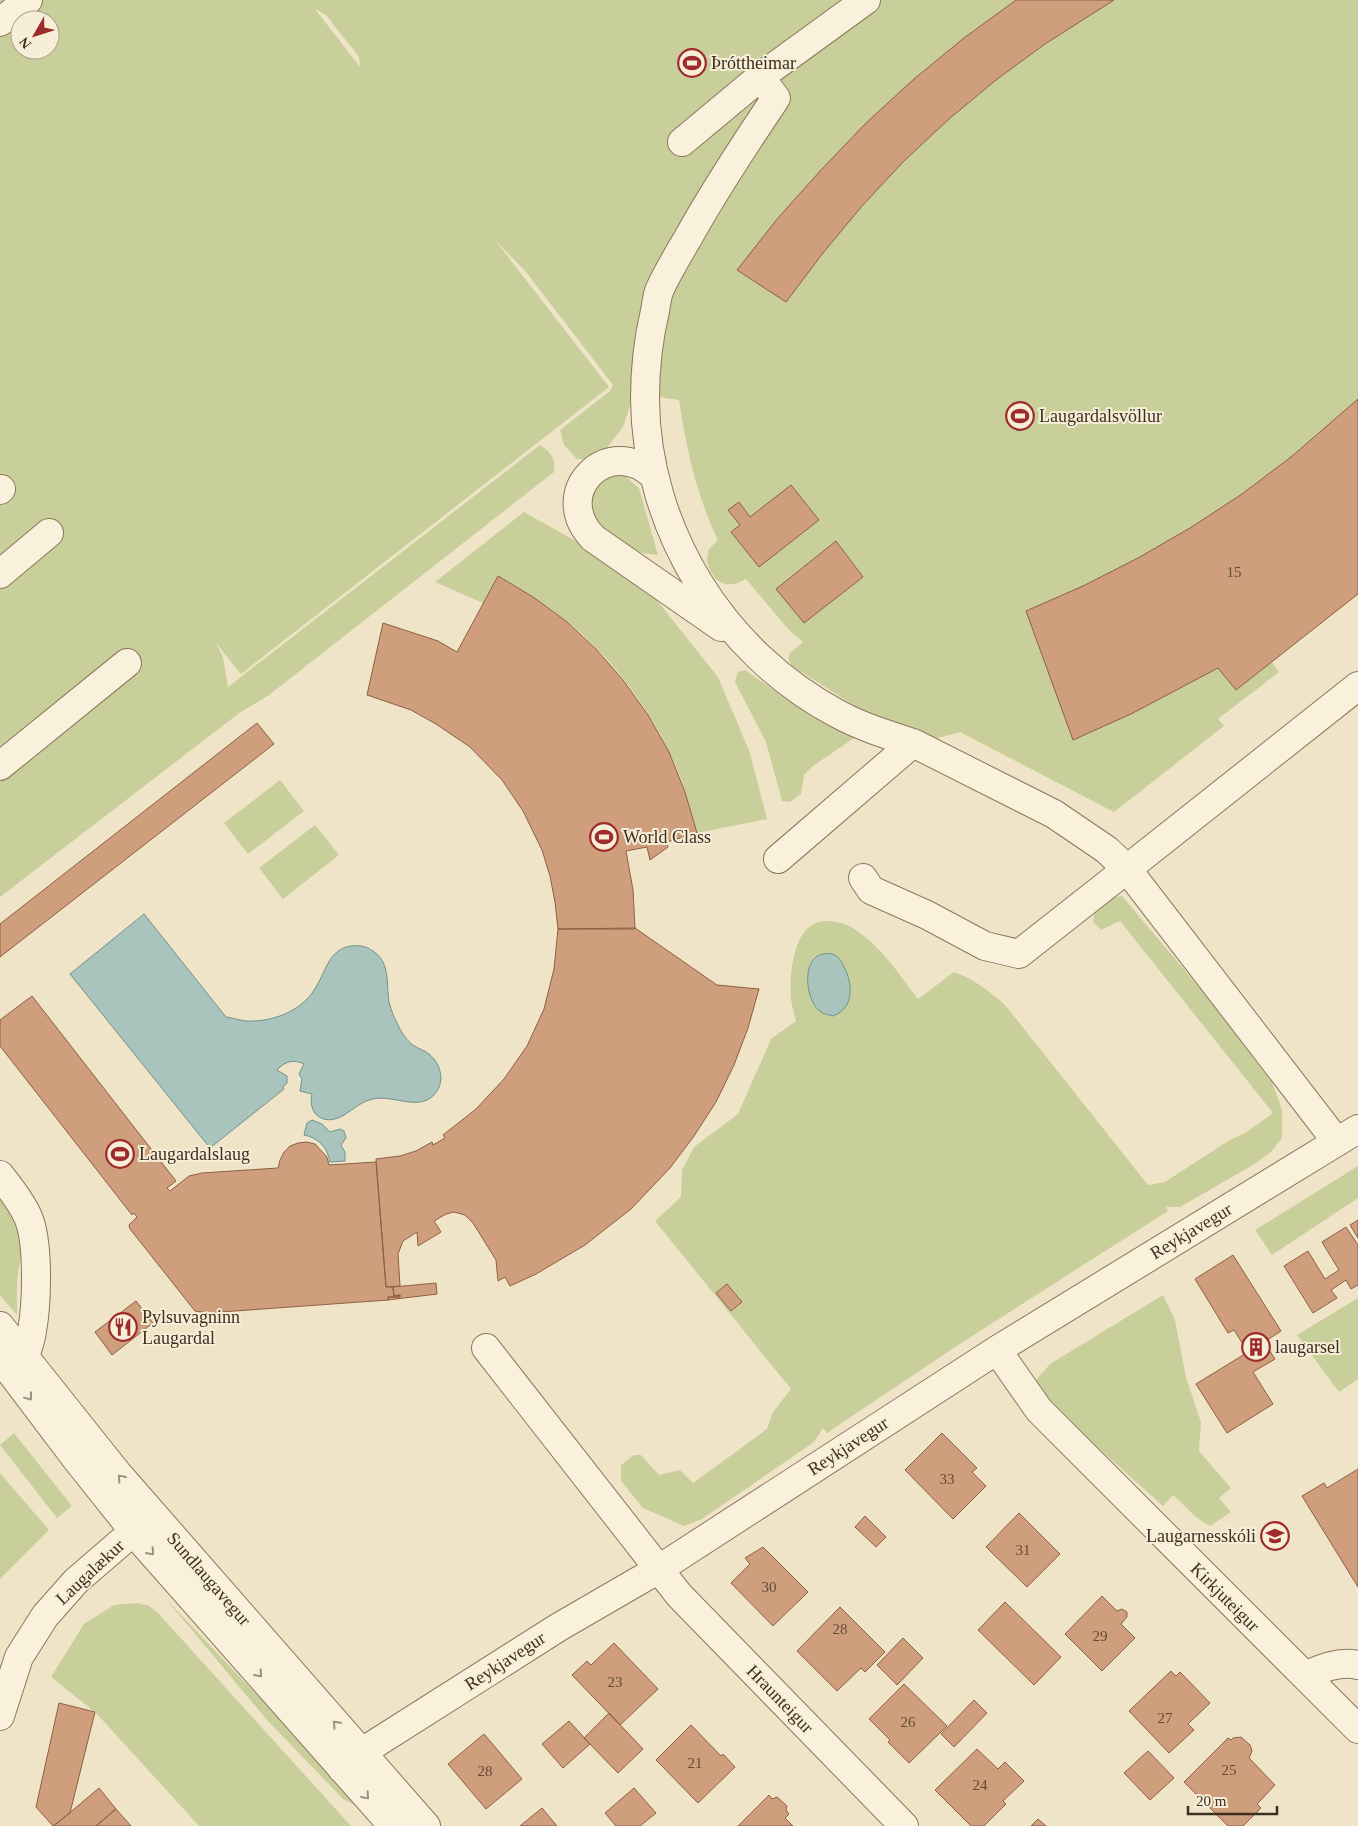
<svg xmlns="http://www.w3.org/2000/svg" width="1358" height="1826" font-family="Georgia,serif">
  <rect width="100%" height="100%" fill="#f0e4c8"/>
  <!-- green -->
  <path fill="#c9cf9b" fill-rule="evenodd" d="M 0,0 L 1358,0 L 1358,594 L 1272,662 L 1279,672 L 1218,719 L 1224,726 L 1114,812 L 960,732 L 938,738 L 918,734 L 866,713 L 792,666 L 788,658 L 790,653 L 803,642 L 789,630 L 746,579 C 728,589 715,585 708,565 C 706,560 708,553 709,549 L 718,540 C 697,497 686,448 679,400 L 645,395 L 632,389 L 630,406 L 623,427 L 606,449 L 590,459 L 577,459 L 564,445 L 560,430 L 610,391 L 613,385 L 526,272 L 495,240 L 609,387 L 241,674 L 216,643 L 223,657 L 228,687 L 540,445 C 551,452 556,459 554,472 L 269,695 L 238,714 L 0,897 ZM 315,9 L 326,15 L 359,57 L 360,67 ZM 20,20 L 50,20 L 50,50 L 20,50 Z
    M 608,475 L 625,476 L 639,488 L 658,555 L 642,553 L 619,542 L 594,521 L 586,501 L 591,485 Z
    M 524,512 L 588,548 L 655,598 L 718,677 L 750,753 L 767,819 L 697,833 C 693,820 690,806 686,793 C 665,729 618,661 565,620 C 544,603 521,590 498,576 L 483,603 L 435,582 Z
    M 745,670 L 784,697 L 855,734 L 854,738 L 813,766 L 804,775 L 801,794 L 790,802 L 782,801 L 766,742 L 735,682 L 738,672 Z
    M 280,780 L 304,811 L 248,854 L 224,823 Z
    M 315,825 L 339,855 L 283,899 L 259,868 Z
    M 1122,896 L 1267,1068 L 1282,1110 L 1282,1138 L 1271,1152 L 1253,1165 L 1180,1207 L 1166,1207 L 1168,1211 L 955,1347 L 827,1433 L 823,1428 L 814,1442 L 702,1519 L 684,1526 L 643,1508 L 621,1481 L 621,1465 L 634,1455 L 641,1455 L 659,1475 L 680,1470 L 693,1483 L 767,1429 L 773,1412 L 791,1389 L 655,1221 L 681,1197 L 682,1170 L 694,1147 L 738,1114 L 771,1039 L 796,1021 C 794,1014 792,1006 791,999 C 789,975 793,923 824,921 C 834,921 844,923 853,928 C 881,946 899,974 918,999 L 954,972 C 974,979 989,991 1005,1005 L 1148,1185 L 1165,1182 L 1228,1141 L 1245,1133 L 1273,1113 L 1120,921 L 1101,930 L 1093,922 L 1095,910 L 1110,898 Z
    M 1358,1166 L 1358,1198 L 1272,1255 L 1255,1230 Z
    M 0,1197 L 9,1212 L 18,1232 L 21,1255 L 17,1280 L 17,1315 L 0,1295 Z
    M 1163,1295 L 1175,1320 L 1186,1377 L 1201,1422 L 1199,1451 L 1231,1488 L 1219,1498 L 1231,1512 L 1210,1526 L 1197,1518 L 1173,1495 L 1163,1506 L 1030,1387 L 1050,1364 Z
    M 1358,1298 L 1358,1379 L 1339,1392 L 1297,1335 Z
    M 14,1433 L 72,1506 L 57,1518 L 0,1445 Z
    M 0,1473 L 49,1530 L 0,1579 Z
    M 166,1599 L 368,1812 L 343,1799 L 266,1719 Z
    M 138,1603 L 149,1606 L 158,1613 L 351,1826 L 199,1826 L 96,1713 L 51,1677 L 84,1624 L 114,1605 Z"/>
  <!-- water -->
  <path fill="#a9c4bc" stroke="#6f938a" d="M 144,914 L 226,1017 C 234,1018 244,1022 252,1021 C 276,1021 304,1009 316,987 C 326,971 329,949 351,946 C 359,945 366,946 373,951 C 391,963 386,984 389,1002 C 391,1011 395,1019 399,1027 C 402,1033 407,1041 413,1045 C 418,1049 425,1050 429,1054 C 440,1063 445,1079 437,1091 C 422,1114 394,1094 373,1099 C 362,1101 354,1109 344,1115 C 325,1127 307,1115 312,1094 L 300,1091 L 302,1079 L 299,1074 L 304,1064 C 294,1059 285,1061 277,1070 L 287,1076 L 287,1083 L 283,1087 L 284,1089 L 210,1148 L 70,974 Z
    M 824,954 C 826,954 829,953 832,954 C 837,955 841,960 843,965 C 853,982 855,1008 833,1016 C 829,1015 824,1014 821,1012 C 807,1003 802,968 816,957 C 818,955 821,955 824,954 Z
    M 312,1120 L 322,1124 L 330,1132 L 340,1129 L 344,1131 L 346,1138 L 341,1145 L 345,1152 L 345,1161 L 330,1162 C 327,1147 319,1138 304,1135 L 307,1123 Z"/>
  <!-- building -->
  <path fill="#cf9f7d" stroke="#8d5f41" d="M 1016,0 L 1114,0 L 1045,44 L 996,80 L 949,119 L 904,161 L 862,206 L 823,253 L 786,302 L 737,270 L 778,218 L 821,170 L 866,123 L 914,79 L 964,38 Z
    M 1358,399 L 1358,594 L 1236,690 L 1218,668 L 1131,714 L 1073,740 L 1026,611 L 1083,586 L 1138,558 L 1190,528 L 1242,494 L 1291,457 Z
    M 791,485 L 819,520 L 759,567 L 731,532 L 740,525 L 728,510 L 739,502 L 750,517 Z
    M 836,541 L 863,577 L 804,623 L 776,589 Z
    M 498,576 L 533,597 L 566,621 L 596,649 L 623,680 L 648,715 L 669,752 L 685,792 L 697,833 L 667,842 L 668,847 L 650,860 L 647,847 L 626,851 L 633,890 L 635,928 L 633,929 L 558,929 L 555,902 L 550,876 L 542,850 L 523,811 L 502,780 L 470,747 L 436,724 L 411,710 L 367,695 L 383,623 L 438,641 L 457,652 Z
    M 257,723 L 274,744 L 0,957 L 0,924 Z
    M 635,928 L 717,985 L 759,989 L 748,1028 L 734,1065 L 716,1102 L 694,1136 L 670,1168 L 631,1209 L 585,1245 L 536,1274 L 510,1286 L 505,1277 L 498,1281 L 496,1260 L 473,1223 L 465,1215 L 454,1212 L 446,1214 L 434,1221 L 441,1232 L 418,1246 L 417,1232 L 403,1241 L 398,1254 L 400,1286 L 386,1287 L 376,1159 L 400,1156 L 416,1151 L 432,1142 L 433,1145 L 445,1138 L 443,1135 L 476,1109 L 504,1079 L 527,1046 L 544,1009 L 554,969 L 558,929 Z
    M 32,996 L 176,1181 L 167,1188 L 170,1191 L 189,1176 L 202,1173 L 278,1168 L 280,1160 L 284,1152 L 290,1146 L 298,1143 L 307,1142 L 315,1144 L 327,1157 L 329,1165 L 376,1162 L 386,1287 L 393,1287 L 394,1296 L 400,1295 L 400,1297 L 388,1297 L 388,1300 L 207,1313 L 195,1311 L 130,1229 L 129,1225 L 137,1217 L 134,1213 L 132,1215 L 0,1046 L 0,1020 Z
    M 1358,1220 L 1358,1238 L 1350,1225 Z
    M 1346,1227 L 1358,1245 L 1358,1285 L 1351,1289 L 1346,1280 L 1331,1290 L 1337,1298 L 1313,1313 L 1284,1266 L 1308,1251 L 1325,1279 L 1339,1270 L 1322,1242 Z
    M 1233,1255 L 1281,1331 L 1264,1342 L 1275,1359 L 1253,1372 L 1273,1404 L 1227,1433 L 1196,1384 L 1248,1352 L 1234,1330 L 1228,1333 L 1195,1279 Z
    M 436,1283 L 437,1294 L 388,1300 L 388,1297 L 400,1297 L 400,1295 L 394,1296 L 393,1287 Z
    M 727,1284 L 742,1302 L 731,1311 L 716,1293 Z
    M 136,1301 L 153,1323 L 112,1355 L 95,1332 Z
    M 942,1433 L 977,1468 L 972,1472 L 986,1486 L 953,1519 L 905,1470 Z
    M 1358,1469 L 1358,1587 L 1302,1496 L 1324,1483 L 1327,1488 Z
    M 1019,1513 L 1060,1554 L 1027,1587 L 986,1547 Z
    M 865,1516 L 886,1537 L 876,1547 L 855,1527 Z
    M 763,1547 L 808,1592 L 773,1626 L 731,1583 L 750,1564 L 745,1558 Z
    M 1102,1596 L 1117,1611 L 1122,1609 L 1127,1612 L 1127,1617 L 1121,1624 L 1135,1638 L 1102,1671 L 1065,1634 Z
    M 1005,1602 L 1061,1657 L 1034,1685 L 978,1630 Z
    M 840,1607 L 885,1652 L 865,1672 L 861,1668 L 837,1691 L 797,1651 Z
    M 903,1638 L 923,1658 L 897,1685 L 877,1665 Z
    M 614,1643 L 658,1689 L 620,1725 L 572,1675 L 587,1661 L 591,1665 Z
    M 1171,1671 L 1176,1676 L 1180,1672 L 1210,1703 L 1188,1724 L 1194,1730 L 1169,1753 L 1129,1711 Z
    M 904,1684 L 947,1726 L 909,1763 L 888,1742 L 890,1740 L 869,1719 Z
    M 974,1700 L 987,1713 L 954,1747 L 941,1734 Z
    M 59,1703 L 95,1712 L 70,1813 L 53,1826 L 36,1807 Z
    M 609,1713 L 643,1749 L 618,1773 L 584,1738 Z
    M 569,1721 L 590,1744 L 563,1768 L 542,1744 Z
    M 691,1725 L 721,1756 L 723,1754 L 735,1767 L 698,1803 L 656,1760 Z
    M 484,1734 L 522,1779 L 486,1809 L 448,1764 Z
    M 1241,1737 L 1250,1745 L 1252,1751 L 1249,1758 L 1275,1785 L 1257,1804 L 1261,1808 L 1243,1826 L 1228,1826 L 1184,1782 L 1228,1738 L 1231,1740 L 1233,1738 Z
    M 977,1749 L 998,1769 L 1005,1762 L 1024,1781 L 1003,1801 L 1006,1804 L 984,1826 L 971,1826 L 935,1790 Z
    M 1148,1751 L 1174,1778 L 1150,1800 L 1124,1773 Z
    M 99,1788 L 116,1809 L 96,1826 L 54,1826 Z
    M 634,1788 L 656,1813 L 640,1826 L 616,1826 L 605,1813 Z
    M 769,1795 L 772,1799 L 777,1797 L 787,1806 L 786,1810 L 789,1814 L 785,1818 L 793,1826 L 738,1826 Z
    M 542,1808 L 557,1826 L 520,1826 Z
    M 116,1809 L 131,1826 L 96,1826 Z
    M 1038,1819 L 1046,1826 L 1031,1826 Z"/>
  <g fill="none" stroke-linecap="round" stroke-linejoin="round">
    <defs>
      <path id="minor" d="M 0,22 L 28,0
        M 760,77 L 776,98 C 745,144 715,189 688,238 C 678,255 667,273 659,291 C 657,297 656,305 655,311 C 648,340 645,369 645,399 C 646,530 723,653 838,714 C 862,727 888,735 913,743
        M 682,142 L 760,77 L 866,0
        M 654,476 C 609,433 549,492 593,538 L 721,627
        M 0,490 L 1,489
        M 0,574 L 49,533
        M 0,766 L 127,663
        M 778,859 L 913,743 L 1054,814 L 1107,850 L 1127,869 L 1019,954 L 985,946 L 927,915 L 871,890 L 863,878
        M 1337,1142 L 1127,869 L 1358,686
        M 0,1175 C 10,1188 21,1201 28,1217 C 39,1242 37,1303 32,1331 C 31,1339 28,1348 25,1356
        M 0,1326 L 118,1474 L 426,1826
        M 486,1348 L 679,1595 L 904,1826
        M 997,1350 L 1039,1410 L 1358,1729
        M 0,1358 L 77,1460 L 144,1544 L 393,1826
        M 1305,1676 C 1322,1668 1339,1661 1358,1665
        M 0,1716 L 19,1657 L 45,1616 L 76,1581 L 148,1519
        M 342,1769 L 362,1752 L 559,1627 L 659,1569 L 997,1350 L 1358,1129"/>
    </defs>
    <!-- minor casing -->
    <use href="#minor" stroke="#8d765c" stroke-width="30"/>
    <!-- minor -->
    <use href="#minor" stroke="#faf1dc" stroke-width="28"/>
  </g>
  <!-- one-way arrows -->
  <defs><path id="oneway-chevron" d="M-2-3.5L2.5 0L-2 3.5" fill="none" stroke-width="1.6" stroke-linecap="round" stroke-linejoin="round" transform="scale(1.25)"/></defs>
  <g stroke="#9c907e">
    <use href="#oneway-chevron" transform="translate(29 1397) rotate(53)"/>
    <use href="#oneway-chevron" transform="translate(121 1478) rotate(-131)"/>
    <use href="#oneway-chevron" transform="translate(151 1552) rotate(49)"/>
    <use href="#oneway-chevron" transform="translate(259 1674) rotate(49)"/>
    <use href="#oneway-chevron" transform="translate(336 1724) rotate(-133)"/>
    <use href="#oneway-chevron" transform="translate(366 1796) rotate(49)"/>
  </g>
  <!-- icons -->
  <defs>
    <symbol id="stadium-ring" viewBox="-11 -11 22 22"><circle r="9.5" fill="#f7eed8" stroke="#9e2a2b" stroke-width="1.5"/><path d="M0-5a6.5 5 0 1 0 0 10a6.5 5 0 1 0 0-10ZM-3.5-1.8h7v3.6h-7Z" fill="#9e2a2b"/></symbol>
    <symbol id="restaurant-ring" viewBox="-11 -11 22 22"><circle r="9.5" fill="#f7eed8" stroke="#9e2a2b" stroke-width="1.5"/><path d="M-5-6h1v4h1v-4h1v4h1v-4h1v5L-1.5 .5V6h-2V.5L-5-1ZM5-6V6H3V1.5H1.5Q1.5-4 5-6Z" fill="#9e2a2b"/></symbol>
    <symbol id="building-ring" viewBox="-11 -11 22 22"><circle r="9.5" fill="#f7eed8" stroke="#9e2a2b" stroke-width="1.5"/><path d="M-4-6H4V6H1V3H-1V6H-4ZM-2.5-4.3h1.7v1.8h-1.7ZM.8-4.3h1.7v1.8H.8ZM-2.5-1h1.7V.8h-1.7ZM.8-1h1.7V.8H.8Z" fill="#9e2a2b"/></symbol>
    <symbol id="school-ring" viewBox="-11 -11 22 22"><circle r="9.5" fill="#f7eed8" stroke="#9e2a2b" stroke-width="1.5"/><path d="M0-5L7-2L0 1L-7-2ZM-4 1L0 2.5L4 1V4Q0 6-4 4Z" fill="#9e2a2b"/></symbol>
  </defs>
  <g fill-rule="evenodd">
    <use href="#stadium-ring" x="676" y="47" width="32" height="32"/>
    <use href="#stadium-ring" x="1004" y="400" width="32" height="32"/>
    <use href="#stadium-ring" x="588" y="821" width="32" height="32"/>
    <use href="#stadium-ring" x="104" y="1138" width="32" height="32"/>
    <use href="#restaurant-ring" x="107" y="1311" width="32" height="32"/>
    <use href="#building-ring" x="1240" y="1331" width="32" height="32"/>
    <use href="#school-ring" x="1259" y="1520" width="32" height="32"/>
  </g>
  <g text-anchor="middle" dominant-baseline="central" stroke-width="4" stroke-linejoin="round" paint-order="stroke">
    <!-- number labels -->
    <g font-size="15" fill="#624a37">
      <text x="1234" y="572">15</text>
      <text x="947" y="1479">33</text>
      <text x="1023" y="1550">31</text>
      <text x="769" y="1587">30</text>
      <text x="840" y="1629">28</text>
      <text x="1100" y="1636">29</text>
      <text x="615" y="1682">23</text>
      <text x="1165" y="1718">27</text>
      <text x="908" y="1722">26</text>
      <text x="695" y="1763">21</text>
      <text x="1229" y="1770">25</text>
      <text x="485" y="1771">28</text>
      <text x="980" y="1785">24</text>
    </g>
    <!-- poi labels -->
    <g font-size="18" fill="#3d2e20" stroke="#f7eed8" text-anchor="start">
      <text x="711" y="63">Þróttheimar</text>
      <text x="1039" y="416">Laugardalsvöllur</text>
      <text x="623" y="837">World Class</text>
      <text x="139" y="1154">Laugardalslaug</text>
      <text x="142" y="1317">Pylsuvagninn<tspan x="142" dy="21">Laugardal</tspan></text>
      <text x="1275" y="1347">laugarsel</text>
      <text x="1256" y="1536" text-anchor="end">Laugarnesskóli</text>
    </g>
    <!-- street labels -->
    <g font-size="18" fill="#3d2e20" stroke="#f7eed8">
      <text transform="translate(1191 1231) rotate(-31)">Reykjavegur</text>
      <text transform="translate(848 1446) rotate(-33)">Reykjavegur</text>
      <text transform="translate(90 1572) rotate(-43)">Laugalækur</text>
      <text transform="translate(209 1579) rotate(49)">Sundlaugavegur</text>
      <text transform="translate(1225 1597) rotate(45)">Kirkjuteigur</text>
      <text transform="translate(505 1661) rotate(-33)">Reykjavegur</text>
      <text transform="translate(780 1699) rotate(46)">Hraunteigur</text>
    </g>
  </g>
  <!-- north arrow -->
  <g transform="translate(35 35) rotate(231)"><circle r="24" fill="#f7eed8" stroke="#ada18e"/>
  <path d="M0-4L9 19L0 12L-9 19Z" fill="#9e2a2b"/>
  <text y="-8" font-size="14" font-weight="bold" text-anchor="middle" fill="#3d2e20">N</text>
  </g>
  <!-- scale -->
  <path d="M1188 1806v8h89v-8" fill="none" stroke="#3d2e20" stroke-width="2.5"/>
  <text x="1196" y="1806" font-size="15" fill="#3d2e20" stroke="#f7eed8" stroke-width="4" paint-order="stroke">20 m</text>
</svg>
